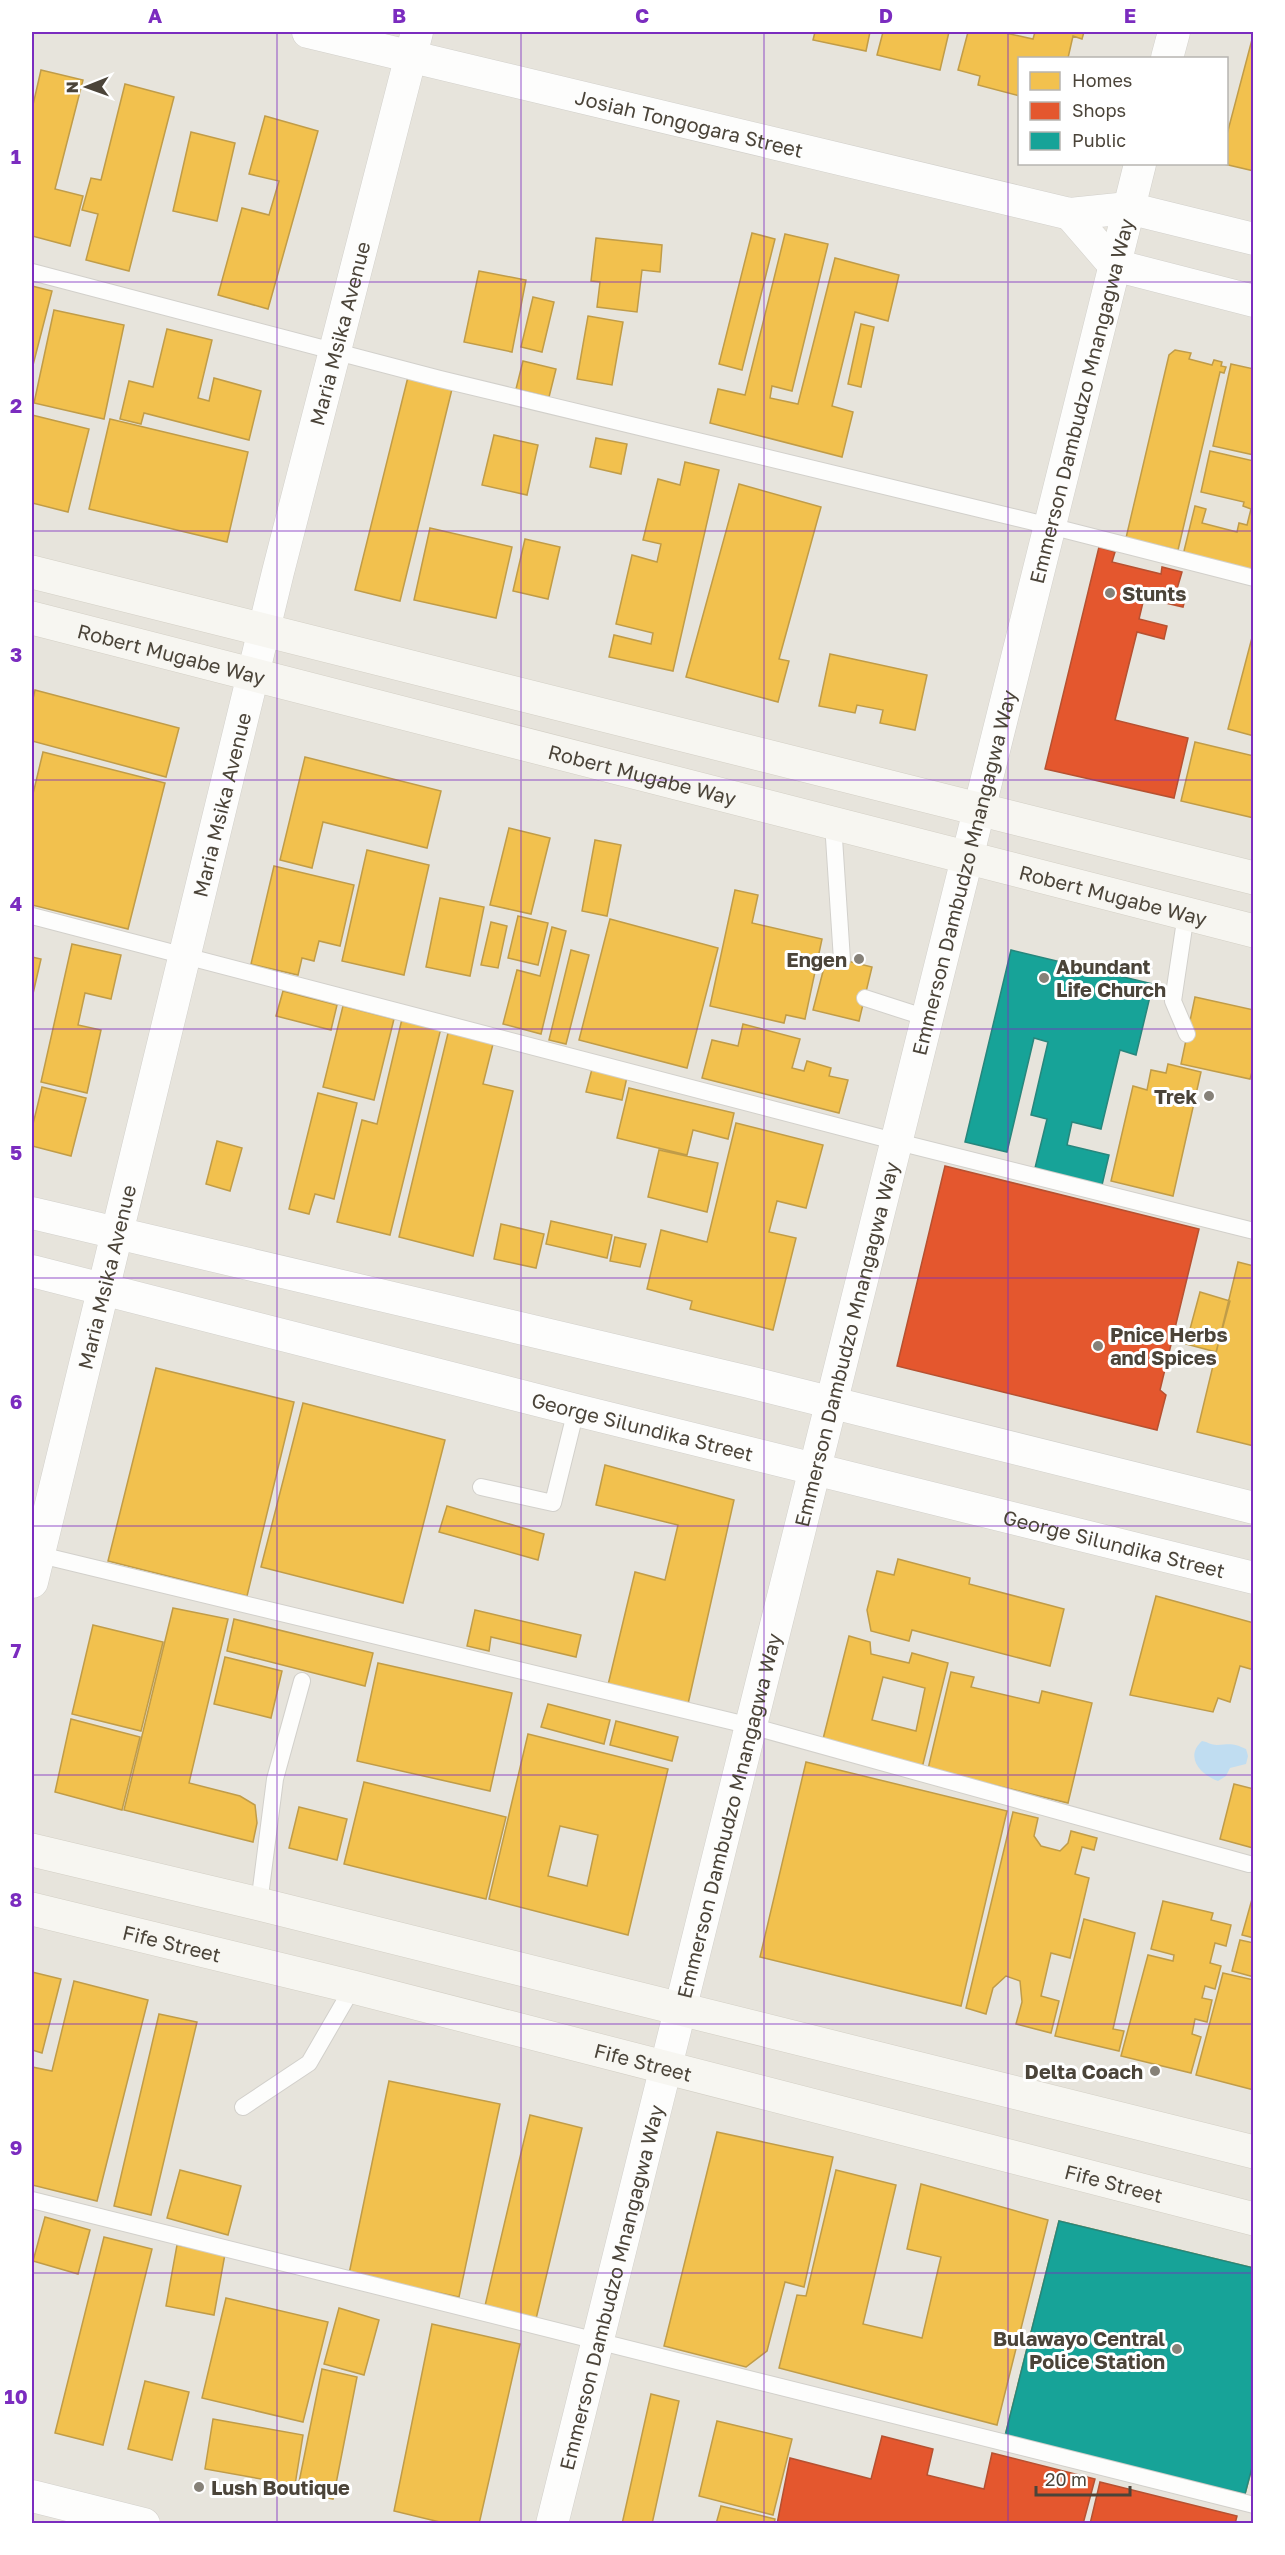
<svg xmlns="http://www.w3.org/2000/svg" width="1285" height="2555" font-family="'Golos Text',sans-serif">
  <rect width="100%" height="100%" fill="#f4f2ee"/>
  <!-- residential -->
  <path fill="#e7e4dc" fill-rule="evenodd" d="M 32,32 L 1253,32 L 1253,2523 L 32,2523 ZM 1020,58 L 1226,58 L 1226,164 L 1020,164 Z"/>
  <!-- water -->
  <path fill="#c0ddf1" d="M 1202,1741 C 1208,1742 1211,1745 1217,1745 C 1231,1744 1233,1743 1246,1749 L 1248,1756 L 1246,1764 L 1230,1768 L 1226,1776 L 1218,1781 C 1201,1775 1184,1757 1202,1741 Z"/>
  <!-- homes -->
  <path fill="#f2c14e" stroke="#c09c48" stroke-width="1.5" fill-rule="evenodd" d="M 815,32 L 870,32 L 866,51 L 813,40 Z
    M 883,32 L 949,32 L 940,70 L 877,55 Z
    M 968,32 L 1001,32 L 1033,39 L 1035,32 L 1084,32 L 1082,39 L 1073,36 L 1068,58 L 1020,58 L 1020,96 L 978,85 L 980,76 L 958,70 Z
    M 1254,32 L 1254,171 L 1224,164 L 1226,164 L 1226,138 Z
    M 41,70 L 83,80 L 55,189 L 83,196 L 70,246 L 32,236 L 32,109 Z
    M 125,84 L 174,97 L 129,271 L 86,260 L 98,214 L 82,210 L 91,178 L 101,180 Z
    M 265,116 L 318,131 L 268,309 L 218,295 L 242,208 L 269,215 L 279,181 L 249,174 Z
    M 191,132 L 235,143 L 217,221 L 173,211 Z
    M 752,233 L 775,239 L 742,370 L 719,364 Z
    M 785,234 L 828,244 L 792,391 L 772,386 L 770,398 L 798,404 L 835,258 L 899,275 L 888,321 L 855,312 L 832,406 L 853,412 L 842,457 L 710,423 L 718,389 L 745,395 Z
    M 596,238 L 662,245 L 660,272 L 642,270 L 637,312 L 597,307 L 600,282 L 591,281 Z
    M 479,271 L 526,280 L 512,352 L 464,342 Z
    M 32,286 L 52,291 L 32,369 Z
    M 533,297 L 554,302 L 542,352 L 521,347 Z
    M 54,310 L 124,325 L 104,419 L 34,403 Z
    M 588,316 L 623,322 L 612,385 L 577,379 Z
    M 861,324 L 874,327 L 861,387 L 848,384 Z
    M 167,329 L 212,340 L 198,398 L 209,401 L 214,378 L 261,391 L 249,440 L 144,413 L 141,424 L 120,419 L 129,381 L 153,387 Z
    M 1175,350 L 1191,353 L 1189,359 L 1212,365 L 1214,360 L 1222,362 L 1221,366 L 1226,367 L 1224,373 L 1220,372 L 1178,550 L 1126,538 L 1169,355 Z
    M 523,361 L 556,369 L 549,397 L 516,389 Z
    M 1231,364 L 1254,369 L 1254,455 L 1213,446 Z
    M 408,377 L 452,389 L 400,601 L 355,590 Z
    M 32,415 L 89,429 L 68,512 L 32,503 Z
    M 110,419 L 248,452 L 227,542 L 89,509 Z
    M 494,435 L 538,445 L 527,495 L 482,485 Z
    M 596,438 L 627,444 L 621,474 L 590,467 Z
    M 1210,451 L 1254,461 L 1254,572 L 1183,555 L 1195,506 L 1206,509 L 1202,523 L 1237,532 L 1239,523 L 1247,525 L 1251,509 L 1243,506 L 1244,502 L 1201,492 Z
    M 685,462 L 719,470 L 673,671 L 609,657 L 614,635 L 651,644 L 653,633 L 616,624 L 632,555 L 657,562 L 661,544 L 643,540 L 658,479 L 680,485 Z
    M 739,484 L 821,507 L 779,659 L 789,661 L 778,702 L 686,677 Z
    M 430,528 L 512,547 L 496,618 L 414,600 Z
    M 525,539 L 560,547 L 548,599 L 513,591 Z
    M 1254,630 L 1254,736 L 1228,729 Z
    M 830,654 L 927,675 L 915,730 L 880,723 L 883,710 L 857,705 L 855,713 L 819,706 Z
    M 35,690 L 179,728 L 166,777 L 32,741 L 32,703 Z
    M 1195,742 L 1254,756 L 1254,818 L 1181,801 Z
    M 43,752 L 165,783 L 128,929 L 32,905 L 32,798 Z
    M 305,757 L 441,791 L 427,848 L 323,822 L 312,868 L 280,860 Z
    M 509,828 L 550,838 L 531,914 L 490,905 Z
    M 595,840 L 621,845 L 607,916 L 582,911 Z
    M 367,850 L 429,865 L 404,975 L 342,961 Z
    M 274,866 L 354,885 L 340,946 L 319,941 L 314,961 L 302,958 L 298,975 L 251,964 Z
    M 735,890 L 758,895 L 752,923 L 822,939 L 805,1019 L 786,1015 L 784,1023 L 710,1006 Z
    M 440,898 L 484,907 L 470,976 L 426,967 Z
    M 518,916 L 548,923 L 538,965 L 508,958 Z
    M 610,919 L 718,948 L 687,1068 L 579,1040 Z
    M 491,922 L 507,926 L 498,968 L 481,965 Z
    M 552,927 L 566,931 L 541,1034 L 503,1024 L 517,970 L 540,976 Z
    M 72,944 L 121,955 L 111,999 L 85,993 L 78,1025 L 101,1030 L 87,1093 L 41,1082 Z
    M 571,950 L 589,955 L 566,1044 L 549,1040 Z
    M 827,956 L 872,967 L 859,1021 L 813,1010 Z
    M 32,957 L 41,959 L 32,998 Z
    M 283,991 L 337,1005 L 331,1030 L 276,1016 Z
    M 1195,997 L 1254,1010 L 1254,1065 L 1250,1079 L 1181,1064 Z
    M 343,1006 L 394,1019 L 374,1100 L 323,1087 Z
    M 402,1019 L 441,1028 L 390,1235 L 337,1222 L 362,1120 L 377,1124 Z
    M 743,1024 L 800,1039 L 792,1068 L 804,1071 L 807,1061 L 831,1068 L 829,1076 L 848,1080 L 839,1113 L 702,1078 L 712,1040 L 738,1046 Z
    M 449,1029 L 494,1040 L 483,1084 L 513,1091 L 473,1256 L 399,1237 Z
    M 1168,1064 L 1201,1072 L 1173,1196 L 1111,1181 L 1133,1086 L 1147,1090 L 1151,1070 L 1166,1073 Z
    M 592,1069 L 627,1077 L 622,1100 L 586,1092 Z
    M 42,1087 L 86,1098 L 71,1156 L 32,1146 L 32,1128 Z
    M 629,1088 L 734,1113 L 728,1139 L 693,1130 L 687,1155 L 617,1138 Z
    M 318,1093 L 357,1103 L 334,1199 L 315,1194 L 309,1214 L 289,1209 Z
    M 736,1123 L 823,1145 L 806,1208 L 777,1201 L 769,1232 L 796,1238 L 773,1330 L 690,1309 L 692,1301 L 647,1289 L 661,1230 L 707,1242 Z
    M 217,1141 L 242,1148 L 230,1191 L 206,1184 Z
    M 659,1150 L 718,1163 L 707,1212 L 648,1197 Z
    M 551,1221 L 612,1235 L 607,1258 L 546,1244 Z
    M 501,1224 L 544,1234 L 536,1268 L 494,1259 Z
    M 615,1237 L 646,1244 L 640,1267 L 610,1261 Z
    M 1238,1262 L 1254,1266 L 1254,1446 L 1197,1432 Z
    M 1200,1292 L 1230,1301 L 1216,1352 L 1186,1344 Z
    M 156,1368 L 294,1402 L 247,1596 L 108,1561 Z
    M 303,1403 L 445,1440 L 403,1603 L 261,1567 Z
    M 605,1465 L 734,1500 L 688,1704 L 608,1685 L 635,1572 L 665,1580 L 678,1525 L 596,1505 Z
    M 447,1506 L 544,1534 L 538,1560 L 439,1532 Z
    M 898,1559 L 970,1578 L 969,1584 L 1064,1609 L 1050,1666 L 912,1630 L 909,1641 L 871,1631 L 867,1610 L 877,1571 L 894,1575 Z
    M 1156,1596 L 1254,1623 L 1254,1670 L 1240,1666 L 1230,1702 L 1218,1698 L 1213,1712 L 1130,1695 Z
    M 173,1608 L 228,1619 L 189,1783 L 240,1796 L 255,1805 L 257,1823 L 253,1842 L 124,1810 Z
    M 475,1610 L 581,1635 L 576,1657 L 491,1637 L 489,1651 L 467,1646 Z
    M 234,1619 L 373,1653 L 365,1686 L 227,1651 Z
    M 93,1625 L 163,1642 L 141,1731 L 72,1714 Z
    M 849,1636 L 870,1642 L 871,1654 L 909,1663 L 912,1653 L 948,1663 L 922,1768 L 822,1743 ZM 883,1677 L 925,1688 L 916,1731 L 872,1720 Z
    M 225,1657 L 282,1671 L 271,1718 L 214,1704 Z
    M 378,1663 L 512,1693 L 490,1791 L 357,1761 Z
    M 951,1672 L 974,1677 L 971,1687 L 1039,1703 L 1042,1691 L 1092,1703 L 1068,1803 L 928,1769 Z
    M 548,1704 L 610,1720 L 604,1744 L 541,1727 Z
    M 71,1719 L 140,1737 L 122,1810 L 55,1792 Z
    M 616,1721 L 678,1737 L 672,1761 L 610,1745 Z
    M 528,1734 L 668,1769 L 628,1935 L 489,1899 ZM 560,1826 L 598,1835 L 587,1886 L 548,1876 Z
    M 806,1762 L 1007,1811 L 961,2006 L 760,1957 Z
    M 364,1782 L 506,1817 L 486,1899 L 344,1864 Z
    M 1234,1784 L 1254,1789 L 1253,1848 L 1220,1839 Z
    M 299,1807 L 347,1819 L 337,1860 L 289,1848 Z
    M 1013,1812 L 1038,1818 L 1034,1836 L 1041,1846 L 1060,1851 L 1068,1843 L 1071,1831 L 1097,1838 L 1094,1850 L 1082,1847 L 1075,1874 L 1089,1878 L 1070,1958 L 1051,1953 L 1041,1996 L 1059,2001 L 1051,2033 L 1016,2024 L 1022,2002 L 1020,1981 L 1006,1976 L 993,1988 L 986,2014 L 966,2008 Z
    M 1254,1892 L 1254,1938 L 1242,1935 Z
    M 1163,1901 L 1213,1913 L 1211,1920 L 1231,1925 L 1226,1946 L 1215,1943 L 1210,1963 L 1221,1966 L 1215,1989 L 1205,1986 L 1202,1998 L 1212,2000 L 1207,2022 L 1195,2019 L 1192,2034 L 1201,2037 L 1191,2073 L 1121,2056 L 1148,1955 L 1173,1961 L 1174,1955 L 1151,1949 Z
    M 1084,1919 L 1135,1933 L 1113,2029 L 1124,2031 L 1119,2051 L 1055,2036 Z
    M 1240,1940 L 1254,1943 L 1254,1977 L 1232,1971 Z
    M 32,1972 L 61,1979 L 42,2053 L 32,2050 Z
    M 1223,1973 L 1254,1980 L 1254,2090 L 1196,2075 Z
    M 74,1981 L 148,2000 L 97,2201 L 32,2185 L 32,2067 L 52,2071 Z
    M 159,2014 L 197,2022 L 151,2215 L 114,2206 Z
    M 389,2081 L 500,2104 L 459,2297 L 349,2274 Z
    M 530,2115 L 582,2128 L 535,2323 L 484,2310 Z
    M 717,2132 L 833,2157 L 804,2287 L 785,2282 L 767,2351 L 746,2367 L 664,2346 Z
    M 180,2170 L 241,2186 L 228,2235 L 167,2218 Z
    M 836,2170 L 896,2185 L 863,2324 L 922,2338 L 941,2257 L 907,2249 L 921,2184 L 1048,2220 L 997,2425 L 779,2368 L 797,2295 L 806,2296 Z
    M 45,2217 L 90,2230 L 78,2274 L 33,2261 Z
    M 1059,2221 L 1254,2268 L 1254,2460 L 1245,2494 L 1005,2436 ZM 1082,2300 L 1221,2334 L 1195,2452 L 1055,2419 Z
    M 1066,2232 L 1213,2267 L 1200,2324 L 1078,2295 L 1049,2422 L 1197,2456 L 1227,2332 L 1212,2328 L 1224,2270 L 1254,2277 L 1254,2424 L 1237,2489 L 1016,2434 Z
    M 104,2237 L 152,2249 L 103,2445 L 55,2433 Z
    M 177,2245 L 225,2254 L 214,2315 L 166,2306 Z
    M 226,2298 L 328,2322 L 303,2422 L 202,2398 Z
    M 339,2308 L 379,2320 L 364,2375 L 324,2364 Z
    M 432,2324 L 520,2344 L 479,2524 L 448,2524 L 394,2511 Z
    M 322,2369 L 357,2377 L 333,2499 L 297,2492 Z
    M 145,2381 L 189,2392 L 172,2460 L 128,2449 Z
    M 651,2394 L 679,2401 L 652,2524 L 622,2524 Z
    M 213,2419 L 303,2435 L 295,2485 L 205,2469 Z
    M 717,2421 L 792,2439 L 773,2515 L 699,2496 Z
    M 721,2506 L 775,2519 L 774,2524 L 716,2524 Z"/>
  <!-- shops -->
  <path fill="#e4572e" stroke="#b65131" stroke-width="1.5" d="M 1099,547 L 1115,552 L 1112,562 L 1161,574 L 1162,567 L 1182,572 L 1177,589 L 1187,592 L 1183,607 L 1144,598 L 1139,619 L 1167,626 L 1164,639 L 1137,632 L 1115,720 L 1188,738 L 1174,798 L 1045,769 Z
    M 945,1166 L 1199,1229 L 1160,1390 L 1166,1395 L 1157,1430 L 897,1366 Z
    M 882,2436 L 933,2449 L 927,2475 L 984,2489 L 992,2453 L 1095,2479 L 1083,2524 L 777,2524 L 790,2458 L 871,2479 Z
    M 1100,2482 L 1237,2516 L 1235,2524 L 1090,2524 Z"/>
  <!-- public -->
  <path fill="#17a398" stroke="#27867c" stroke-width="1.5" d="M 1011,950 L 1153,984 L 1136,1055 L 1120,1050 L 1101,1129 L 1072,1122 L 1067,1145 L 1109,1155 L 1102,1185 L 1035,1168 L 1047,1119 L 1031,1115 L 1048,1042 L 1034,1038 L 1007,1152 L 965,1142 Z
    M 1059,2221 L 1254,2268 L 1254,2460 L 1245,2494 L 1005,2436 Z"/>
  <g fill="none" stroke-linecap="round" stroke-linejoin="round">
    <defs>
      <path id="lane" d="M 32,272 L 440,379 L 1050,526 L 1254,578
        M 833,823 L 842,960
        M 1186,914 L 1173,1001 L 1187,1034
        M 32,916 L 898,1142 L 1254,1231
        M 865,998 L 927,1018
        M 481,1487 L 553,1503 L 576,1410
        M 32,1553 L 751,1726 L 1249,1864
        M 259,1904 L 275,1779 L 302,1681
        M 243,2107 L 309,2063 L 353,1987
        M 32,2200 L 1254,2505"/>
      <g id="street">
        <path id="s1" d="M 308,32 L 1070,214 L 1128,208 L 1254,239"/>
        <path d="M 1167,58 L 1174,32"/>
        <path d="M 1070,214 L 1114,265 L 1254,301"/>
        <path d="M 32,1213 L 749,1382 L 1254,1508"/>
        <path id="s2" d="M 32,1271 L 576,1410 L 1254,1578"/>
        <path id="s3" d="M 32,1582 L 278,572 L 417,32"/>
        <path d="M 32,2496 L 144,2524"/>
        <path id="s4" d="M 552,2524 L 1140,164"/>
      </g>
      <g id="secondary">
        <path d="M 32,572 L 1254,878"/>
        <path id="s5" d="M 32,618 L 1254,931"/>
        <path d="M 32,1850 L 259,1904 L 1254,2152"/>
        <path id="s6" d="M 32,1909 L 353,1987 L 1254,2219"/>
      </g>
    </defs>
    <!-- lane casing -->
    <use href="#lane" stroke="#d2d0cb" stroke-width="18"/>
    <!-- street casing -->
    <use href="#street" stroke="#d2d0cb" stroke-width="33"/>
    <!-- secondary casing -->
    <use href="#secondary" stroke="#d3cfc5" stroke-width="34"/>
    <!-- lane -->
    <use href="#lane" stroke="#fdfdfc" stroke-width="16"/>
    <!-- street -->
    <use href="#street" stroke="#fdfdfc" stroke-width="32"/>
    <!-- secondary -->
    <use href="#secondary" stroke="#f7f6f1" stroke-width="33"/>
  </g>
  <!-- grid -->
  <path fill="none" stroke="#7b2cbf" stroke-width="1.5" stroke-opacity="0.55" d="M 277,32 L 277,2524M 521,32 L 521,2524M 764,32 L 764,2524M 1008,32 L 1008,2524M 32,282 L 1254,282M 32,531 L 1254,531M 32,780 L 1254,780M 32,1029 L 1254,1029M 32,1278 L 1254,1278M 32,1526 L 1254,1526M 32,1775 L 1254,1775M 32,2024 L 1254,2024M 32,2273 L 1254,2273"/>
  <!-- markers -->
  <g fill="#868178" stroke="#fff" stroke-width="2">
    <circle cx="1110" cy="593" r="6"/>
    <circle cx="859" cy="959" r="6"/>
    <circle cx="1044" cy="978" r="6"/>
    <circle cx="1209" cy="1096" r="6"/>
    <circle cx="1098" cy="1346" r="6"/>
    <circle cx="1155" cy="2071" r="6"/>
    <circle cx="1177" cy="2349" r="6"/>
    <circle cx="199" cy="2487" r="6"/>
  </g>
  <g text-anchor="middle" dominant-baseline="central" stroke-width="6" stroke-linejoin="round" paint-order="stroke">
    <!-- street labels -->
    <g font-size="20" fill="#4b4439" stroke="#fff">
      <text stroke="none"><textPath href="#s1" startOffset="392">Josiah Tongogara Street</textPath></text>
      <text stroke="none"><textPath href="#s3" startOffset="1286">Maria Msika Avenue</textPath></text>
      <text stroke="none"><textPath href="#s4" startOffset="2188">Emmerson Dambudzo Mnangagwa Way</textPath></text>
      <text stroke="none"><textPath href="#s5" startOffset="144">Robert Mugabe Way</textPath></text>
      <text stroke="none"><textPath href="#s5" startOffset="630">Robert Mugabe Way</textPath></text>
      <text stroke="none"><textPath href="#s3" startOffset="800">Maria Msika Avenue</textPath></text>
      <text stroke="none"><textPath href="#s4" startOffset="1702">Emmerson Dambudzo Mnangagwa Way</textPath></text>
      <text stroke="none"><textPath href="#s5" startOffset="1116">Robert Mugabe Way</textPath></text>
      <text stroke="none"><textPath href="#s3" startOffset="314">Maria Msika Avenue</textPath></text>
      <text stroke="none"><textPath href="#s4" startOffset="1216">Emmerson Dambudzo Mnangagwa Way</textPath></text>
      <text stroke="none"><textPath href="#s2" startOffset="630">George Silundika Street</textPath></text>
      <text stroke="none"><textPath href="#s2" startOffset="1116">George Silundika Street</textPath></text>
      <text stroke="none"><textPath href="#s4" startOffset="730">Emmerson Dambudzo Mnangagwa Way</textPath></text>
      <text stroke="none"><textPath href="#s6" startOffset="144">Fife Street</textPath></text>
      <text stroke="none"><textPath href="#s6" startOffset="630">Fife Street</textPath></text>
      <text stroke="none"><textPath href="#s6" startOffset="1116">Fife Street</textPath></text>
      <text stroke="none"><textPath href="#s4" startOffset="244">Emmerson Dambudzo Mnangagwa Way</textPath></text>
    </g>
    <!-- poi labels -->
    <g font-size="20" font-weight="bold" fill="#4b4439" stroke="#fff" text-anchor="start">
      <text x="1122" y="593">Stunts</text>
      <text x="847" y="959" text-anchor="end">Engen</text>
      <text x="1056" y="966">Abundant<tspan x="1056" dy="23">Life Church</tspan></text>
      <text x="1197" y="1096" text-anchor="end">Trek</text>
      <text x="1110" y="1334">Pnice Herbs<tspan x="1110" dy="23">and Spices</tspan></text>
      <text x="1143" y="2071" text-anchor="end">Delta Coach</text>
      <text x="1165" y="2338" text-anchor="end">Bulawayo Central<tspan x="1165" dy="23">Police Station</tspan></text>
      <text x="211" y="2487">Lush Boutique</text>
    </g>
  </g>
  <!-- border -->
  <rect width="1285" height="2555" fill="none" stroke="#ffffff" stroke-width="66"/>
  <!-- legend -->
  <rect x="1018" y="57" width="210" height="108" fill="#ffffff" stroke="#b7b4b0" stroke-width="1.5"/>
  <rect x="1030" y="72" width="30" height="18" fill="#f2c14e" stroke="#b7b4b0" stroke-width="1.5"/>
  <text x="1072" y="87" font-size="18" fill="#4b4439">Homes</text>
  <rect x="1030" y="102" width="30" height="18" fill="#e4572e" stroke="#b7b4b0" stroke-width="1.5"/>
  <text x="1072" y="117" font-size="18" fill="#4b4439">Shops</text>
  <rect x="1030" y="132" width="30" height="18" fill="#17a398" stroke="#b7b4b0" stroke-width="1.5"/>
  <text x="1072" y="147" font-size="18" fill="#4b4439">Public</text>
  <!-- north arrow -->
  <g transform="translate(87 87) rotate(269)" stroke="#ffffff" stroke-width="4.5" paint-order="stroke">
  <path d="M0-4.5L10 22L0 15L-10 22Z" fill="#4b4439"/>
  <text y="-9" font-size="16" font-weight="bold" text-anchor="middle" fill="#4b4439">N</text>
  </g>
  <!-- scale -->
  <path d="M1036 2486v9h94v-9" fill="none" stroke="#4b4439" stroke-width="3"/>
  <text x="1045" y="2486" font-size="18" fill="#4b4439" stroke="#ffffff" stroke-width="4.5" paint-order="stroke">20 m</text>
  <rect x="33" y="33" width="1219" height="2489" fill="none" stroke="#7b2cbf" stroke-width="2"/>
  <g font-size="20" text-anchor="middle" font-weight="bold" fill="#7b2cbf">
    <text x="155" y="23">A</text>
    <text x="399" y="23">B</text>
    <text x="642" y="23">C</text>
    <text x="886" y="23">D</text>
    <text x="1130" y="23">E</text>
    <text x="16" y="164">1</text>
    <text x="16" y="413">2</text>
    <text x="16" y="662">3</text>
    <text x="16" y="911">4</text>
    <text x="16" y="1160">5</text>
    <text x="16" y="1409">6</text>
    <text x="16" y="1658">7</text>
    <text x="16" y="1907">8</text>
    <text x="16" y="2155">9</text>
    <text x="16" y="2404">10</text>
  </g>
</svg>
